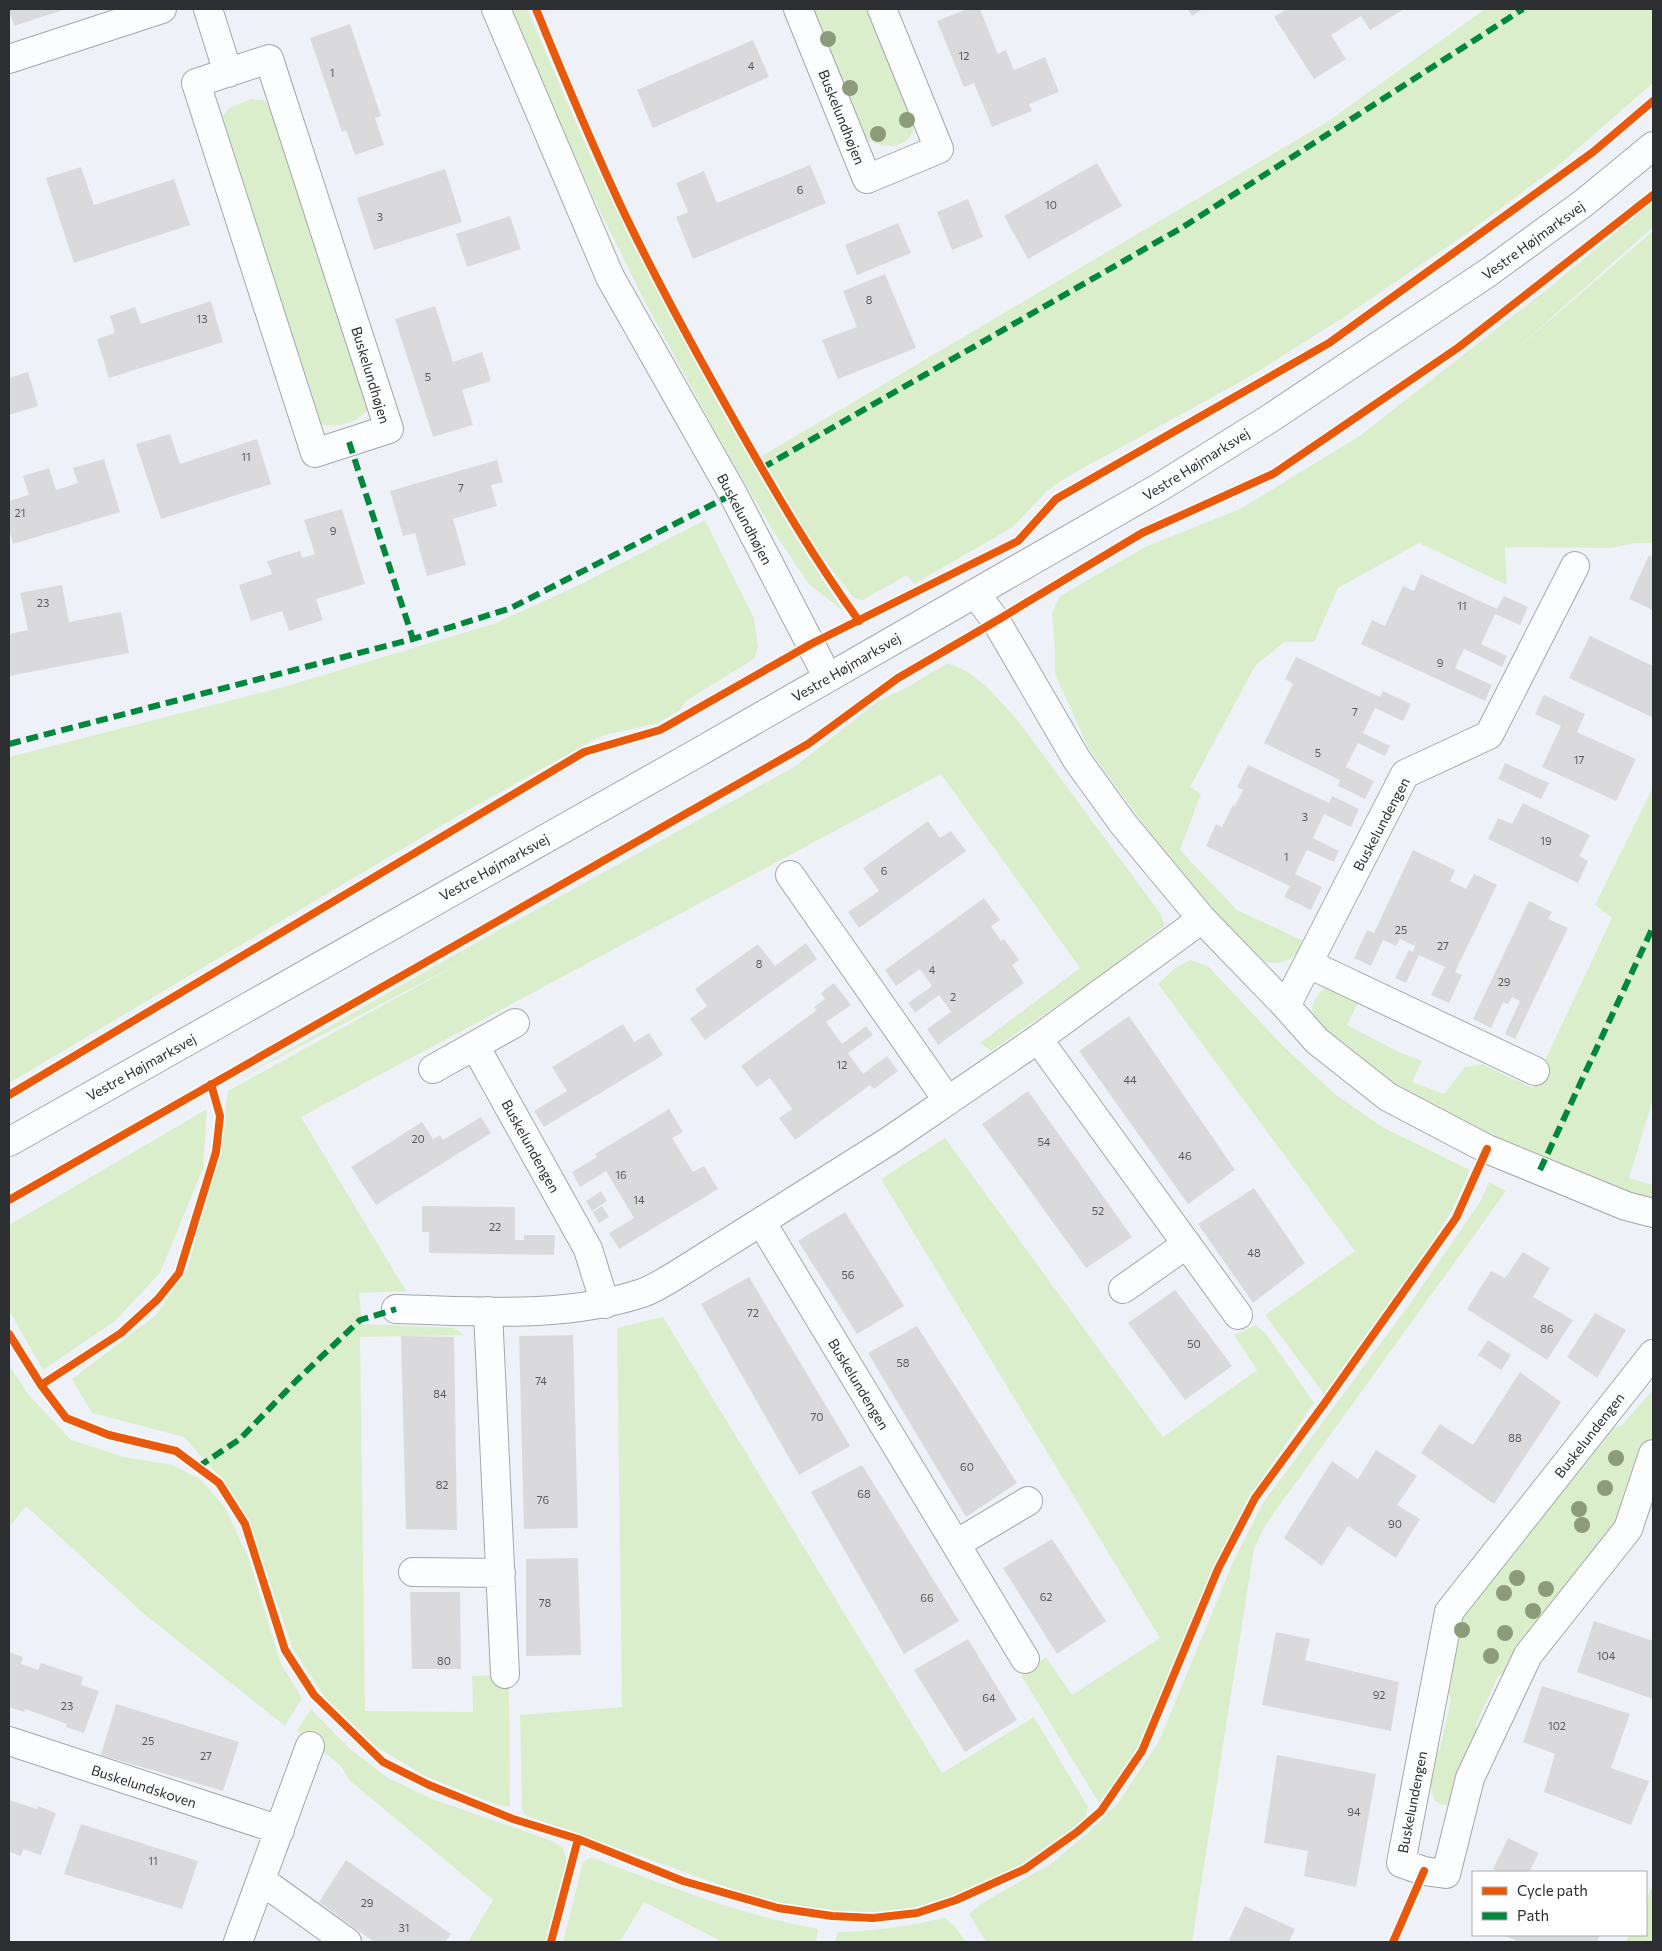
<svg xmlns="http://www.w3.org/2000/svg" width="1662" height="1951" font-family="Commissioner,sans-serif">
  <rect width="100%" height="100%" fill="#eef2f8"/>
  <!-- green -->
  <path fill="#dbeecc" d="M 512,9 L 527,9 L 584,141 L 627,232 L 715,399 L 796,538 L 843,611 L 809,584 L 773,531 L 719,438 L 644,300 L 599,209 L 559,122 Z
    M 807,9 L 874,9 L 916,123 C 914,127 912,134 909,138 C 896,153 874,144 860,136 Z
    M 1485,9 L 1653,9 L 1653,83 L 1559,165 L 1469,232 L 1341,319 L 1249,377 L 1067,477 L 1047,491 L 1013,527 L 914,584 L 907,575 L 863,600 L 854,598 L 812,544 L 762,456 L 1327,122 Z
    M 251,99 L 263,100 L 278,112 L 371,407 C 353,425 345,426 321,425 L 308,411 L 220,120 L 229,108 Z
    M 1653,202 L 1653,227 L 1506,358 L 1653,231 L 1653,543 L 1635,543 L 1611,548 L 1505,547 L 1507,585 L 1419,543 L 1338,588 L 1314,642 L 1284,642 L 1255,666 L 1190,787 L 1201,794 L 1180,850 L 1237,910 L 1306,942 C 1291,961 1286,966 1261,961 L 1167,857 L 1089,749 L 1055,674 L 1055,648 L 1052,613 L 1060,596 L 1145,547 L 1240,509 L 1361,435 L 1551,286 Z
    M 705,520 L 754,618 L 758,647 L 754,659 L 686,701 L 680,710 L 658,723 L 601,736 L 461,814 L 9,1083 L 9,757 L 287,686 L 496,623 L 579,585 Z
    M 948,663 L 968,672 L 986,686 L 1016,718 L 1160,913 L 1165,925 L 1103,974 L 991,1051 L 980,1043 L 1080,968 L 941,774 L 301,1117 L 406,1291 L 359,1293 L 362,1324 L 454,1328 L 465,1335 L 360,1337 L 365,1711 L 473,1712 L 472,1676 L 499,1675 L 509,1687 L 510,1806 L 500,1806 L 425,1776 L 375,1746 L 326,1699 L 293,1649 L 252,1530 L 226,1484 L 184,1437 L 92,1413 L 72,1379 L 156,1315 L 188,1268 L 222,1136 L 228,1091 L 465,960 L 227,1085 L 454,955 L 794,767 L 880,700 L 906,688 Z
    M 1653,787 L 1653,1099 L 1629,1178 L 1653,1185 L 1653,1200 C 1594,1183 1536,1157 1481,1130 C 1428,1104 1372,1077 1331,1034 C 1326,1029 1316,1021 1313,1015 C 1310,1003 1317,996 1324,988 L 1359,1001 L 1347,1025 L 1399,1052 L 1422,1061 L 1412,1082 L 1444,1094 L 1465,1067 L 1482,1064 L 1532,1088 L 1612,918 L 1595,905 Z
    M 1191,960 L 1208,966 L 1282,1045 L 1336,1095 L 1384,1128 L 1470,1170 L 1452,1210 L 1426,1253 L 1324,1394 L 1265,1315 L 1355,1251 L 1158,984 L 1175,968 Z
    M 207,1109 L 203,1168 L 160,1273 L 115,1321 L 43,1370 L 9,1310 L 9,1225 Z
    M 945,1138 L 1163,1437 L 1257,1370 L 1234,1335 L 1256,1325 L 1267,1335 L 1314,1403 L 1246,1502 L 1132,1760 L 1099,1803 L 1021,1675 L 1046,1657 L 1072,1695 L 1160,1638 L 881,1179 Z
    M 1489,1182 L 1506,1191 L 1266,1524 L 1254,1549 L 1192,1942 L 986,1942 L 969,1914 L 979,1905 L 1052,1863 L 1091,1830 L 1118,1803 L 1159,1741 L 1233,1562 L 1263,1503 L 1411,1302 L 1480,1202 Z
    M 663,1317 L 942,1773 L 1034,1717 L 1088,1807 L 1085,1819 L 1026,1864 L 946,1899 L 895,1913 L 835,1912 L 768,1902 L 525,1815 L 522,1809 L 520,1715 L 622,1707 L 617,1328 Z
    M 9,1365 L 28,1394 L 71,1440 L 124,1457 L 172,1465 L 200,1479 L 225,1507 L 249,1559 L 280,1662 L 302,1698 L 285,1726 L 143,1613 L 26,1506 L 9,1527 Z
    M 1653,1390 L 1653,1440 L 1640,1446 L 1623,1496 L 1631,1502 L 1510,1672 L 1498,1676 L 1476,1725 L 1480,1740 L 1451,1804 L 1443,1805 L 1435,1801 C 1429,1786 1428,1774 1430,1757 L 1440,1749 L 1451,1699 L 1443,1680 L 1458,1621 L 1606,1429 L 1621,1426 Z
    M 311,1709 L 350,1749 L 388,1778 L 435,1800 L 552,1841 L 563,1848 L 567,1861 L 546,1942 L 468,1942 L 493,1900 L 349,1780 L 341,1766 L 297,1730 Z
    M 591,1857 C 665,1885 740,1915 818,1929 L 816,1942 L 723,1942 L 644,1902 L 620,1942 L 563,1942 L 583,1862 Z
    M 1653,1885 L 1653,1942 L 1626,1942 L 1629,1935 L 1646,1935 L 1646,1900 Z
    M 945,1918 L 954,1925 L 966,1942 L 835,1942 L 838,1932 C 876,1931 909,1926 945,1918 Z"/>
  <!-- building -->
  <path fill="#dadadc" d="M 9,9 L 66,9 L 14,26 Z
    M 967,9 L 980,9 L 998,54 L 1006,50 L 1014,70 L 1045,57 L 1059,92 L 1029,104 L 1032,111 L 992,127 L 974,83 L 964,87 L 937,21 Z
    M 1187,9 L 1203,9 L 1192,16 Z
    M 1287,9 L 1404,9 L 1370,30 L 1361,16 L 1331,35 L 1346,59 L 1314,79 L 1274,17 Z
    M 350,24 L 381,116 L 375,118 L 384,145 L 355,155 L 346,130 L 342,132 L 310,38 Z
    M 753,40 L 769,77 L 653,128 L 637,90 Z
    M 1097,163 L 1122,206 L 1028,259 L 1004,216 Z
    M 810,165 L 826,203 L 693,259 L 676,217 L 688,212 L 676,183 L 704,171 L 717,203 Z
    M 81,167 L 94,205 L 174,179 L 190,225 L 74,263 L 46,178 Z
    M 445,169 L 462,222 L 374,250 L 357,198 Z
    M 968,199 L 983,237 L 952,250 L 937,212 Z
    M 510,216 L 521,249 L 467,267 L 456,234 Z
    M 898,223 L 911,253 L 857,275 L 845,245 Z
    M 885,274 L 916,348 L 838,379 L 822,340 L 857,327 L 843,291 Z
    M 211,301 L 223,342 L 109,378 L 97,339 L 115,333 L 110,316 L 135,307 L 141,324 Z
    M 435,306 L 453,362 L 482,352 L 491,381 L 462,390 L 473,425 L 433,437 L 395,319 Z
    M 28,372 L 38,406 L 9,415 L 9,378 Z
    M 170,434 L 180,464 L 257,439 L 271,484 L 161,519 L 136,444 Z
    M 104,459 L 120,512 L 13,544 L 9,529 L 9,501 L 29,495 L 23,476 L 49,468 L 56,490 L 78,483 L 73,468 Z
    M 497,460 L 503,482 L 491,485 L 497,506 L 453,519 L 466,565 L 427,576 L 415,533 L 403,536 L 390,491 Z
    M 342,509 L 365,584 L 316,599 L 323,620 L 289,631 L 282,611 L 251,621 L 239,585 L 272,574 L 267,561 L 300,551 L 302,558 L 315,554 L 304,520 Z
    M 1649,555 L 1653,557 L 1653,610 L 1629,599 Z
    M 1421,574 L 1497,609 L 1504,596 L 1528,607 L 1520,625 L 1495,614 L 1481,644 L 1507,656 L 1502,667 L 1464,649 L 1455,668 L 1492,685 L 1485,701 L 1361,644 L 1372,620 L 1385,626 L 1403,586 L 1414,591 Z
    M 62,585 L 69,622 L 121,612 L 129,653 L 9,676 L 9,634 L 28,630 L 20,593 Z
    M 1590,636 L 1653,666 L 1652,717 L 1569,678 Z
    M 1296,657 L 1380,697 L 1383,691 L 1411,704 L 1403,721 L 1375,708 L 1363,733 L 1390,746 L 1385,756 L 1358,743 L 1346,767 L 1374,781 L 1365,799 L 1338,786 L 1340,780 L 1264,743 L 1293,684 L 1285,679 Z
    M 1544,695 L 1585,714 L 1577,732 L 1636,759 L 1616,801 L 1542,767 L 1561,726 L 1535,714 Z
    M 1505,763 L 1549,783 L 1541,799 L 1498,779 Z
    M 1248,765 L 1329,803 L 1332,796 L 1359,809 L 1351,827 L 1324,814 L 1313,838 L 1339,851 L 1334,862 L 1307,850 L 1295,874 L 1322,887 L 1311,910 L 1284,897 L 1290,886 L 1206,846 L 1216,824 L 1222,827 L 1233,805 L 1235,806 L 1243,790 L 1237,787 Z
    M 1523,803 L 1590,835 L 1579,856 L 1588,861 L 1578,883 L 1488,839 L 1498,818 L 1512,824 Z
    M 928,821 L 940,838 L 951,831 L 966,851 L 859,928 L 848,912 L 879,891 L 863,868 Z
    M 1413,850 L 1455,870 L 1450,881 L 1466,889 L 1474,874 L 1497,885 L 1455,972 L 1462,975 L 1449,1003 L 1431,995 L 1445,967 L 1419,955 L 1406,983 L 1395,978 L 1409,950 L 1413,952 L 1415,946 L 1400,939 L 1396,946 L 1383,940 L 1371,966 L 1354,958 L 1367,930 L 1374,933 Z
    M 984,898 L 1000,920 L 991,926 L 1001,941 L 1004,939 L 1019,960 L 1012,965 L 1024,983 L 938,1045 L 927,1029 L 951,1012 L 939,995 L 915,1013 L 908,1003 L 932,986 L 920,969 L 896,986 L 885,970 Z
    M 1529,901 L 1552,912 L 1548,919 L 1568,928 L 1515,1039 L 1505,1034 L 1520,1001 L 1512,997 L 1508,1004 L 1503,1002 L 1491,1028 L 1473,1019 Z
    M 806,943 L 817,959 L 705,1040 L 690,1019 L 707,1006 L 695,989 L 758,944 L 775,966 Z
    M 834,983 L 851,1005 L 826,1022 L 842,1044 L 866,1026 L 873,1035 L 848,1053 L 863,1074 L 887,1056 L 898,1071 L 874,1089 L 870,1085 L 795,1140 L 779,1118 L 792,1109 L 770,1078 L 757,1087 L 741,1066 L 817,1010 L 814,1007 L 825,999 L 821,993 Z
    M 1129,1016 L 1235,1170 L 1188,1204 L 1079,1051 Z
    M 623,1024 L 634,1042 L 649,1033 L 663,1055 L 544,1127 L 534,1111 L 567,1091 L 552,1067 Z
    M 1028,1091 L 1132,1237 L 1086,1268 L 982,1124 Z
    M 669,1109 L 683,1132 L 672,1138 L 693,1172 L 704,1166 L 718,1189 L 619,1249 L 609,1233 L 634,1218 L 606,1171 L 580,1187 L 572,1172 L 597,1157 L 595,1154 Z
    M 481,1117 L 491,1133 L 376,1205 L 351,1167 L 422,1122 L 433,1139 L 440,1135 L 443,1140 Z
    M 1254,1188 L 1305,1263 L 1253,1303 L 1198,1224 Z
    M 601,1191 L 607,1201 L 592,1211 L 586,1201 Z
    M 422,1206 L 515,1207 L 515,1240 L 524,1240 L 524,1235 L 555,1235 L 554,1255 L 429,1253 L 429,1232 L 422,1232 Z
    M 602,1206 L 609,1217 L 599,1223 L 593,1212 Z
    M 845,1212 L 904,1306 L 857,1334 L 798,1241 Z
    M 1523,1252 L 1550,1268 L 1533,1297 L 1573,1320 L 1547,1360 L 1467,1309 L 1491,1271 L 1505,1278 Z
    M 749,1277 L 850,1446 L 799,1475 L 701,1304 Z
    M 1175,1290 L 1232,1366 L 1185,1400 L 1128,1323 Z
    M 1595,1313 L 1626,1330 L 1597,1378 L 1567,1357 Z
    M 917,1326 L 1017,1483 L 966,1517 L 868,1353 Z
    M 573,1335 L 578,1528 L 524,1529 L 519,1336 Z
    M 401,1336 L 454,1337 L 457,1530 L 406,1529 Z
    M 1488,1340 L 1511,1355 L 1501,1370 L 1478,1355 Z
    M 1520,1372 L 1561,1402 L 1494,1504 L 1421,1453 L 1440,1424 L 1473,1445 Z
    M 1376,1450 L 1417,1476 L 1397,1505 L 1420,1519 L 1396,1558 L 1348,1526 L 1322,1566 L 1284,1538 L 1332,1461 L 1358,1479 Z
    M 862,1465 L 959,1621 L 904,1654 L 811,1492 Z
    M 1052,1539 L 1106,1621 L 1057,1654 L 1003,1568 Z
    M 578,1558 L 581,1655 L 526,1656 L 526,1559 Z
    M 410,1592 L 460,1592 L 461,1669 L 412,1669 Z
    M 1594,1621 L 1653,1641 L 1653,1699 L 1577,1672 Z
    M 1276,1632 L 1310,1639 L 1305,1660 L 1399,1682 L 1391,1731 L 1262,1705 Z
    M 968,1639 L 1017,1720 L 965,1752 L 914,1670 Z
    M 9,1652 L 23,1657 L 21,1664 L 38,1670 L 41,1663 L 83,1677 L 81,1685 L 99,1691 L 84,1733 L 66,1727 L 67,1724 L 25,1709 L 24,1712 L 9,1707 Z
    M 1542,1686 L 1630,1714 L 1611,1768 L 1649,1781 L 1631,1825 L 1544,1792 L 1555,1754 L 1523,1742 Z
    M 116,1704 L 239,1742 L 223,1791 L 101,1755 Z
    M 1277,1755 L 1376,1774 L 1356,1887 L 1304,1876 L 1308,1851 L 1264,1843 Z
    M 9,1800 L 37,1809 L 38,1806 L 56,1813 L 41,1855 L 23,1849 L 21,1856 L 9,1852 Z
    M 81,1824 L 198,1861 L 182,1909 L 64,1874 Z
    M 1508,1838 L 1539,1853 L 1529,1872 L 1499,1872 L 1493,1869 Z
    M 346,1860 L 451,1934 L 445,1942 L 374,1942 L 319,1902 Z
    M 1245,1906 L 1295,1929 L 1289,1942 L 1228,1942 Z
    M 1503,1935 L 1600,1935 L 1597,1942 L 1519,1942 Z"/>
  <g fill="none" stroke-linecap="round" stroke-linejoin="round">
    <defs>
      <path id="minor" d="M 208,9 L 228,73
        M 496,9 L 610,277 L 733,494 L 828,678
        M 798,9 L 867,179 L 939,149 L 882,9
        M 9,59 L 162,9
        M 269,59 L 389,429 L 315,453 L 196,83 Z
        M 975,593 L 996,621 L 1077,760 L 1124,825 L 1202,919 L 1286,1006 L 1317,1041 L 1388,1097 L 1487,1149 L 1626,1206 L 1653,1213
        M 790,875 L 948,1101
        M 1309,964 L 1535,1071
        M 1286,1006 L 1405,774 L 1489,735 L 1575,566
        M 1038,1039 L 1238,1315
        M 475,1046 L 588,1249 L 605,1304
        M 433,1069 L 515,1023
        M 9,1142 L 699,752 L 1160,487 L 1269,419 L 1489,272 L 1585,202 L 1653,146
        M 762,1223 L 1025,1659
        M 1123,1289 L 1187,1244
        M 396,1309 C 477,1311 561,1319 639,1294 C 651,1291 662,1283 673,1277 L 889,1141 L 1038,1039 L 1202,919
        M 488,1311 L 505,1674
        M 1653,1354 L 1449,1612 L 1401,1863 L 1424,1871 L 1446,1874 L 1470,1778 L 1528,1655 L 1628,1529 L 1653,1454
        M 956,1544 L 1028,1501
        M 413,1572 L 501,1573
        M 9,1741 L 280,1830
        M 261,1880 L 347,1942
        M 238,1942 L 310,1746"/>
    </defs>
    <!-- minor casing -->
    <use href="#minor" stroke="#a3a6aa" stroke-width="30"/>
    <!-- minor -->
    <use href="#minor" stroke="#fcfdfe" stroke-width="28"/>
    <!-- quiet -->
    <path stroke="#00873e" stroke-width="6" stroke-dasharray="12 6" stroke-linecap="butt" d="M 349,442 L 413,639
      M 762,468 L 1183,227 L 1523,9
      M 9,744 L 413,639 L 511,608 L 733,494
      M 1540,1170 L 1653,927
      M 198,1467 L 240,1439 L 297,1380 L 360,1320 L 396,1309"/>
    <defs>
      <path id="cycleway" d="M 536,9 C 562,73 589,137 618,200 C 654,277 695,351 737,425 C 775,492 814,559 859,621
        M 9,1095 L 584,752 L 660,730 L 811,644 L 1018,541 L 1056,499 L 1329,343 L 1593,152 L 1653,101
        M 9,1200 L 808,744 L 898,678 L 996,621 L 1142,533 L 1273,474 L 1459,347 L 1653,195
        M 9,1334 L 41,1385 L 66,1418 L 109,1435 L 176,1451 L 219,1483 L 245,1524 L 285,1650 L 314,1695 L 383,1762 L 429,1785 L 513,1819 L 578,1839 L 683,1881 L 778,1908 L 832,1916 L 873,1918 L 917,1913 L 956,1900 L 1025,1869 L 1077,1832 L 1101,1811 L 1142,1751 L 1218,1569 L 1255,1498 L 1324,1404 L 1456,1218 L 1487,1149
        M 41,1385 L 121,1333 L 158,1299 L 179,1273 L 216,1152 L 220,1116 L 211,1084
        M 551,1942 L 578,1839
        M 1393,1942 L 1424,1871"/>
    </defs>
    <!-- cycleway casing -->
    <use href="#cycleway" stroke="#fefefe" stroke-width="11"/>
    <!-- cycleway -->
    <use href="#cycleway" stroke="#e8590c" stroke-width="8"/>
  </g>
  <!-- trees -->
  <g fill="#8c9b79">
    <circle cx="828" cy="39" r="8"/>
    <circle cx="850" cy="88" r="8"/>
    <circle cx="907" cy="120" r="8"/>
    <circle cx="878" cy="134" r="8"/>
    <circle cx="1616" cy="1458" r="8"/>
    <circle cx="1605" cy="1488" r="8"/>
    <circle cx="1579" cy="1509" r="8"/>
    <circle cx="1582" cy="1525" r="8"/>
    <circle cx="1517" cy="1578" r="8"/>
    <circle cx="1546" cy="1589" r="8"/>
    <circle cx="1504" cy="1593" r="8"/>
    <circle cx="1533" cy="1611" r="8"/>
    <circle cx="1462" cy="1630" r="8"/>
    <circle cx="1505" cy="1633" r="8"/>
    <circle cx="1491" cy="1656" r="8"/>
  </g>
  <g text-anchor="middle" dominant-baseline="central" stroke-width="4" stroke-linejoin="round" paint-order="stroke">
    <!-- number labels -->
    <g font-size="11" fill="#58595c">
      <text x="964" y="55">12</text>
      <text x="751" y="65">4</text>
      <text x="332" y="72">1</text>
      <text x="800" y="189">6</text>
      <text x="1051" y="204">10</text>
      <text x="380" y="216">3</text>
      <text x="869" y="299">8</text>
      <text x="202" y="318">13</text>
      <text x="428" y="376">5</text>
      <text x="246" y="456">11</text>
      <text x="461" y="487">7</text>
      <text x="20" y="512">21</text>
      <text x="333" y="530">9</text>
      <text x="43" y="602">23</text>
      <text x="1462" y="605">11</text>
      <text x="1440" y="662">9</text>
      <text x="1355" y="711">7</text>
      <text x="1318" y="752">5</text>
      <text x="1579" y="759">17</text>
      <text x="1305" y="816">3</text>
      <text x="1546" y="840">19</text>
      <text x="1286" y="856">1</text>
      <text x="884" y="870">6</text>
      <text x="1401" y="929">25</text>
      <text x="1443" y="945">27</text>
      <text x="759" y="963">8</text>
      <text x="932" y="969">4</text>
      <text x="1504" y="981">29</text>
      <text x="953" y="996">2</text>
      <text x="842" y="1064">12</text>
      <text x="1130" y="1079">44</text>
      <text x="418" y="1138">20</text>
      <text x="1044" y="1141">54</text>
      <text x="1185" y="1155">46</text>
      <text x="621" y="1174">16</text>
      <text x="639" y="1199">14</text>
      <text x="1098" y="1210">52</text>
      <text x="495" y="1226">22</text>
      <text x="1254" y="1252">48</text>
      <text x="848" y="1274">56</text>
      <text x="753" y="1312">72</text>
      <text x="1547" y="1328">86</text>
      <text x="1194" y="1343">50</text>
      <text x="903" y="1362">58</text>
      <text x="541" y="1380">74</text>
      <text x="440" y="1393">84</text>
      <text x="817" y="1416">70</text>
      <text x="1515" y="1437">88</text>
      <text x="967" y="1466">60</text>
      <text x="442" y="1484">82</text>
      <text x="864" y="1493">68</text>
      <text x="543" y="1499">76</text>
      <text x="1395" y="1523">90</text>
      <text x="1046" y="1596">62</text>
      <text x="927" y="1597">66</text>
      <text x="545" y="1602">78</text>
      <text x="1606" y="1655">104</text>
      <text x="444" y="1660">80</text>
      <text x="1379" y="1694">92</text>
      <text x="989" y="1697">64</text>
      <text x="67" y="1705">23</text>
      <text x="1557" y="1725">102</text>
      <text x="148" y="1740">25</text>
      <text x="206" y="1755">27</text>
      <text x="1354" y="1811">94</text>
      <text x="153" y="1860">11</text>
      <text x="367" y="1902">29</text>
      <text x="404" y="1927">31</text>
    </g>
    <!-- street labels -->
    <g font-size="14" fill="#2c2e32" stroke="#fefefe">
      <text transform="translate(842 117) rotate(68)">Buskelundhøjen</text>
      <text transform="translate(1533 240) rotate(-36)">Vestre Højmarksvej</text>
      <text transform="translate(371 375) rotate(73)">Buskelundhøjen</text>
      <text transform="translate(1196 464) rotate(-32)">Vestre Højmarksvej</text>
      <text transform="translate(745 519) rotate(62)">Buskelundhøjen</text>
      <text transform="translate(846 667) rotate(-30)">Vestre Højmarksvej</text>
      <text transform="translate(1381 824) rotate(-62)">Buskelundengen</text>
      <text transform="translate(494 867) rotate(-29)">Vestre Højmarksvej</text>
      <text transform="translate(141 1067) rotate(-29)">Vestre Højmarksvej</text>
      <text transform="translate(531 1146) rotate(61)">Buskelundengen</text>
      <text transform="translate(859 1384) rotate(59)">Buskelundengen</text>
      <text transform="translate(1589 1435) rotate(-52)">Buskelundengen</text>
      <text transform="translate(144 1786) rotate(18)">Buskelundskoven</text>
      <text transform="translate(1412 1802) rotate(-79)">Buskelundengen</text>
    </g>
  </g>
  <!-- border -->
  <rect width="1662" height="1951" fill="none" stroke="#2c2e32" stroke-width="20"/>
  <!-- legend -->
  <rect x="1472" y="1871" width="175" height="65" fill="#fefefe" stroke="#aaabac"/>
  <rect x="1482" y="1887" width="25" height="8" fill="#e8590c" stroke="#aaabac"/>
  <text x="1517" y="1896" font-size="15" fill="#2c2e32">Cycle path</text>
  <rect x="1482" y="1912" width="25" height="8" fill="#00873e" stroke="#aaabac"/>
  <text x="1517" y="1921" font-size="15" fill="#2c2e32">Path</text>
</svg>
